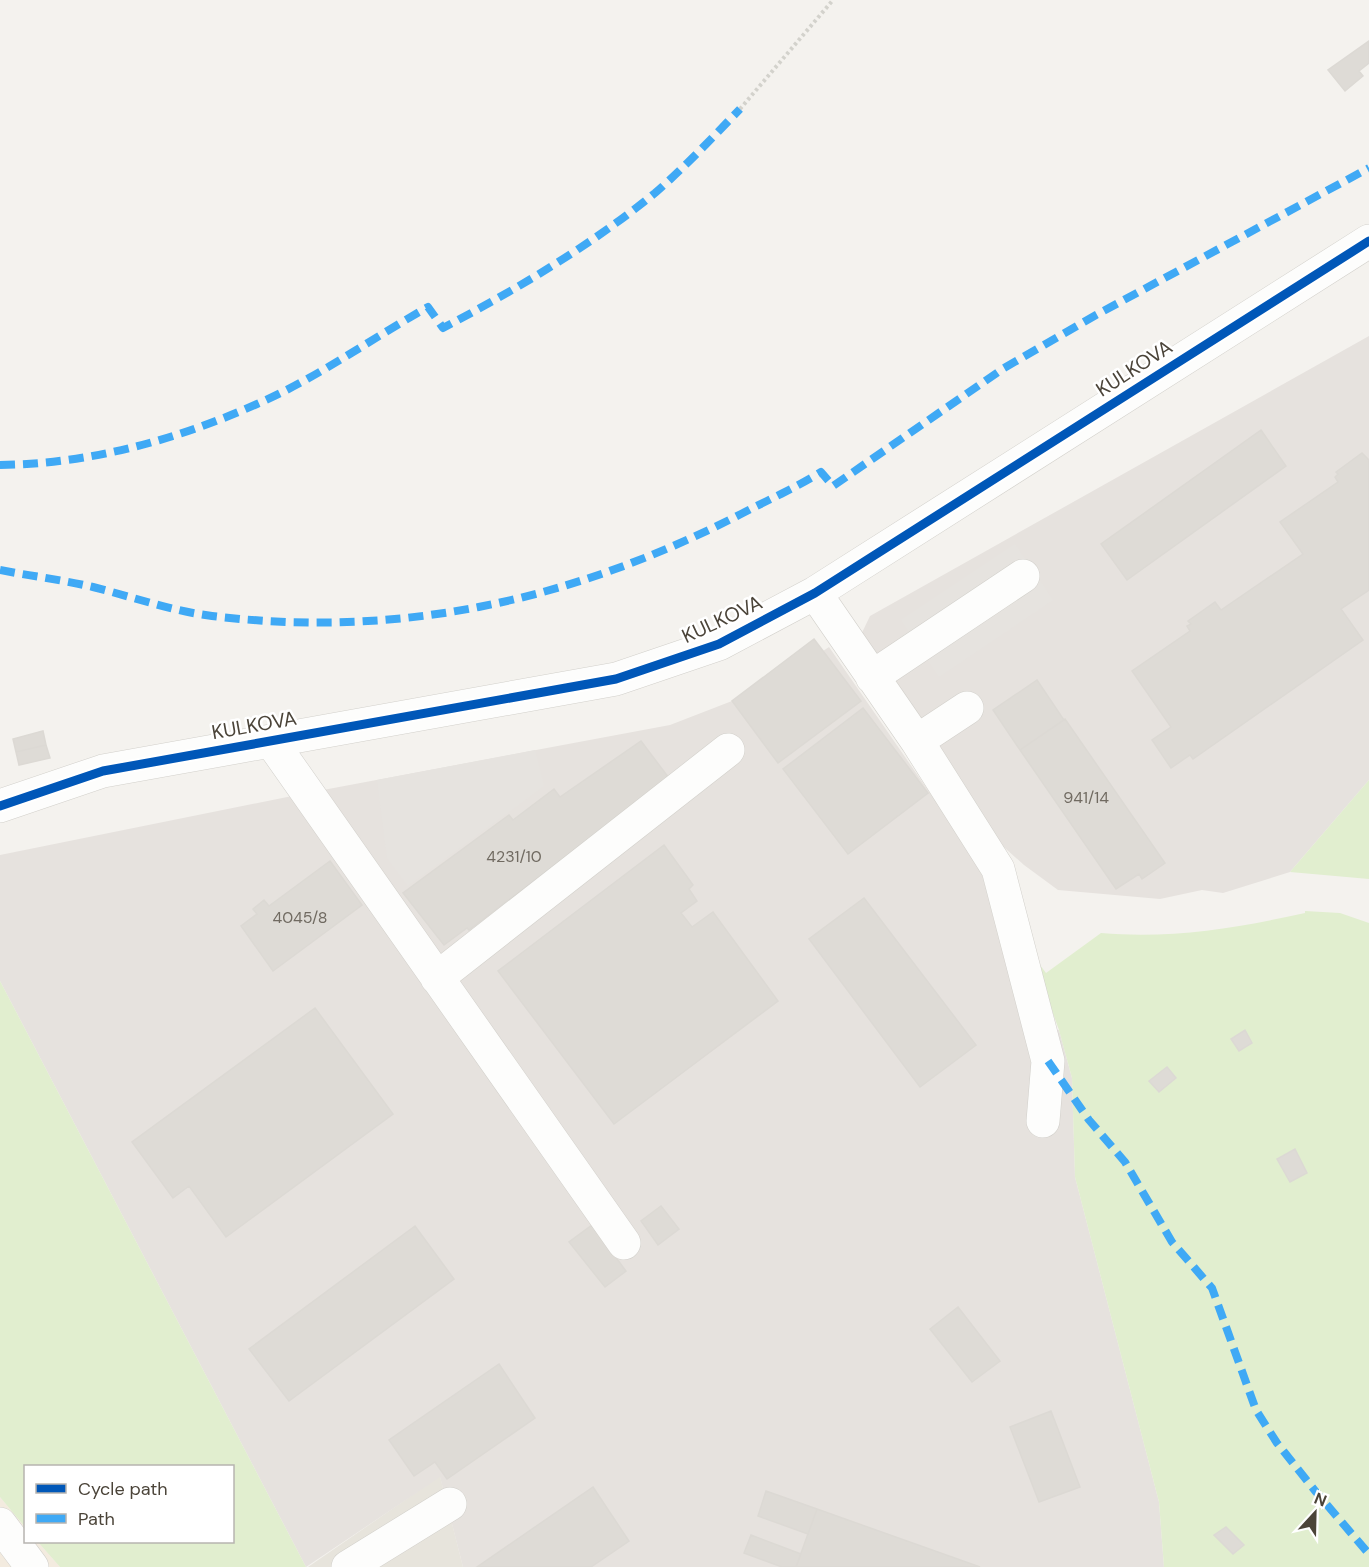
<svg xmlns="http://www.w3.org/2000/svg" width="1369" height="1567" font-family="'DM Sans',sans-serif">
  <rect width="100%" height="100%" fill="#f4f2ee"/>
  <!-- residential -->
  <path fill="#e7e4dc" d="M 440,1476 L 463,1567 L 308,1567 Z"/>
  <!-- commercial -->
  <path fill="#f3ebdf" d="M 0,1497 L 25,1527 L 26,1542 L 38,1542 L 60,1567 L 0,1567 Z"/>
  <!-- industrial -->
  <path fill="#e6e2de" d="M 1369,336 L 1369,780 L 1290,872 L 1223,893 L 1202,890 L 1160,899 L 1058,890 L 1024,865 L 987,832 L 858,641 L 870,616 Z
    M 814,639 L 823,651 L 829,647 L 979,864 L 1029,1037 L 1059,1030 L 1072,1078 L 1075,1177 L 1159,1502 L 1164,1567 L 463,1567 L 440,1477 L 306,1567 L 0,981 L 0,855 L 307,793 L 670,725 L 732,701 Z"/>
  <!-- green -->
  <path fill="#e1eecf" d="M 1369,780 L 1369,879 L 1290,872 Z
    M 1305,911 L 1340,913 L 1369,923 L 1369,1567 L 1164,1567 L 1159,1502 L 1075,1177 L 1072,1078 L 1059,1030 L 1031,953 L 1046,973 L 1101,933 C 1172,939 1236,928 1305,913 Z
    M 0,981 L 306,1567 L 60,1567 L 38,1542 L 232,1542 L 232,1466 L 26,1466 L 25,1527 L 0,1497 Z"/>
  <!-- parking -->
  <path fill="#e6e3df" d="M 1015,544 L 1053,600 L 939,677 L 901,620 Z
    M 535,750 L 544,786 L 408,886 L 387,858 L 377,780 Z"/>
  <!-- building -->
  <path fill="#dedbd6" stroke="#dcd9d4" stroke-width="1.5" d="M 1369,41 L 1369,63 L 1359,71 L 1363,76 L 1345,91 L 1328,70 Z
    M 1261,430 L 1286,466 L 1127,580 L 1101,544 Z
    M 1362,453 L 1369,460 L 1369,590 L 1341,609 L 1363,640 L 1193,759 L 1190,755 L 1171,768 L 1152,740 L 1171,727 L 1132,671 L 1190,631 L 1187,626 L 1191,624 L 1188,621 L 1215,602 L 1221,610 L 1303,554 L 1280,522 L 1338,482 L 1335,477 L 1338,474 L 1336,472 Z
    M 814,639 L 861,701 L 778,763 L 732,701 Z
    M 1037,680 L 1064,720 L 1020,750 L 993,710 Z
    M 863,708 L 928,793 L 848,854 L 783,769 Z
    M 1065,719 L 1165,863 L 1142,879 L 1139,874 L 1116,889 L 1020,750 Z
    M 43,731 L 46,745 L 16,752 L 13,739 Z
    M 641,741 L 672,782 L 589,839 L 469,930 L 467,928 L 444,945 L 403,893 L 509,815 L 513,820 L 554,789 L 560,797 Z
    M 46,745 L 50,758 L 19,765 L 16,752 Z
    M 664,845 L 693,885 L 689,889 L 697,901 L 681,913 L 692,927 L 713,912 L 778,1001 L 614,1124 L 498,971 Z
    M 330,861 L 362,905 L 273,971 L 241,926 L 257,914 L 253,909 L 264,900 L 269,906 Z
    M 864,898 L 976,1045 L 920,1087 L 809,939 Z
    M 315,1008 L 393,1114 L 226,1237 L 189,1186 L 173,1198 L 132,1142 Z
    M 1245,1030 L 1252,1043 L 1239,1051 L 1231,1039 Z
    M 1167,1067 L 1176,1078 L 1159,1092 L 1149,1081 Z
    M 1295,1149 L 1307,1173 L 1290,1182 L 1277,1159 Z
    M 661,1206 L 679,1229 L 658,1245 L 641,1221 Z
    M 592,1225 L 626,1271 L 605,1287 L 569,1242 Z
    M 415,1226 L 454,1279 L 289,1401 L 249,1349 Z
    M 958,1307 L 1000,1361 L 972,1382 L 930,1329 Z
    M 499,1364 L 535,1418 L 447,1479 L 435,1462 L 414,1476 L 389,1440 Z
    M 1051,1411 L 1080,1487 L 1039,1502 L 1010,1427 Z
    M 593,1487 L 629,1541 L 591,1567 L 477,1567 Z
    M 766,1491 L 817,1509 L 808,1534 L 758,1516 Z
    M 817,1509 L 980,1567 L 796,1567 Z
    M 1226,1527 L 1244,1545 L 1233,1554 L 1214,1535 Z
    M 751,1535 L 801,1554 L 796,1567 L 782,1567 L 744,1553 Z"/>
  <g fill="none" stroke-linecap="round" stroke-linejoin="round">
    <defs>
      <path id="minor" d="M 815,593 L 917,741 L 998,869 L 1048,1061 L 1043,1121
        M 872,677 L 1023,576
        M 271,741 L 624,1243
        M 917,741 L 967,708
        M 0,806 L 103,771 L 616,679 L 719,644 L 815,593 L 1369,241
        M 437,978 L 728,750
        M 0,1524 L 32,1567
        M 348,1567 L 450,1504"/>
    </defs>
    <!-- minor casing -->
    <use href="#minor" stroke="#d2d0cb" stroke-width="34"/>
    <!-- path -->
    <path stroke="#d3d2cc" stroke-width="4" stroke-dasharray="3 3" stroke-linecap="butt" d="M 740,109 L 833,0"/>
    <!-- minor -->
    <use href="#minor" stroke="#fdfdfc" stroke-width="33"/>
    <!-- quiet -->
    <path stroke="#3fa9f5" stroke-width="8" stroke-dasharray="15 8" stroke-linecap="butt" d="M 0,465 C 89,464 176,440 257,404 C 317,378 371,339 428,307 L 443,328 C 517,289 590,246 655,193 C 685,167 712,138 740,109
      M 0,570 C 31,576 63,580 93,587 C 133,597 172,611 212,616 C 401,639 573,600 741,514 C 768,500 795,488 821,472 L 833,486 L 1004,368 L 1096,315 L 1369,168
      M 1048,1061 L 1089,1120 L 1125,1162 L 1172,1242 L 1212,1288 L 1256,1410 L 1277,1443 L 1316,1492 L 1369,1554"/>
    <defs>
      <path id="cycleway" d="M 0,806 L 103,771 L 616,679 L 719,644 L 815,593 L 1369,241"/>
    </defs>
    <!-- cycleway casing -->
    <use href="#cycleway" stroke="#fff" stroke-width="13"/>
    <!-- cycleway -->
    <use href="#cycleway" stroke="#0057b8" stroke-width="9"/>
  </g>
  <g text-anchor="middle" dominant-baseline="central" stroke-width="5" stroke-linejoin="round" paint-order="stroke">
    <!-- number labels -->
    <g font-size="16" fill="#706a61">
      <text x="1086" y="797">941/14</text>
      <text x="514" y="856">4231/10</text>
      <text x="300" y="917">4045/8</text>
    </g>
    <!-- street labels -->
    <g font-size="20" fill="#4b4439" stroke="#fff">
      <text transform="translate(1134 368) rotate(-33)">KULKOVA</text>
      <text transform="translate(722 619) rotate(-25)">KULKOVA</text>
      <text transform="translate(254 725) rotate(-10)">KULKOVA</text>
    </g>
  </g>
  <!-- legend -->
  <rect x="24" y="1465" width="210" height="78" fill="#ffffff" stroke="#b7b4b0" stroke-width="1.5"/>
  <rect x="36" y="1484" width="30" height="9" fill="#0057b8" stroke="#b7b4b0" stroke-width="1.5"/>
  <text x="78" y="1495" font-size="18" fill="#4b4439">Cycle path</text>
  <rect x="36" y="1514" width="30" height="9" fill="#3fa9f5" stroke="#b7b4b0" stroke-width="1.5"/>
  <text x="78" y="1525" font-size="18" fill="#4b4439">Path</text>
  <!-- north arrow -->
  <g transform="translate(1315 1513) rotate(22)" stroke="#ffffff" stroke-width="4.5" paint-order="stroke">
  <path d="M0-4.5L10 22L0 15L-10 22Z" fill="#4b4439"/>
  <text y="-9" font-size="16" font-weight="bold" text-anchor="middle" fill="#4b4439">N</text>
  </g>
</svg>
